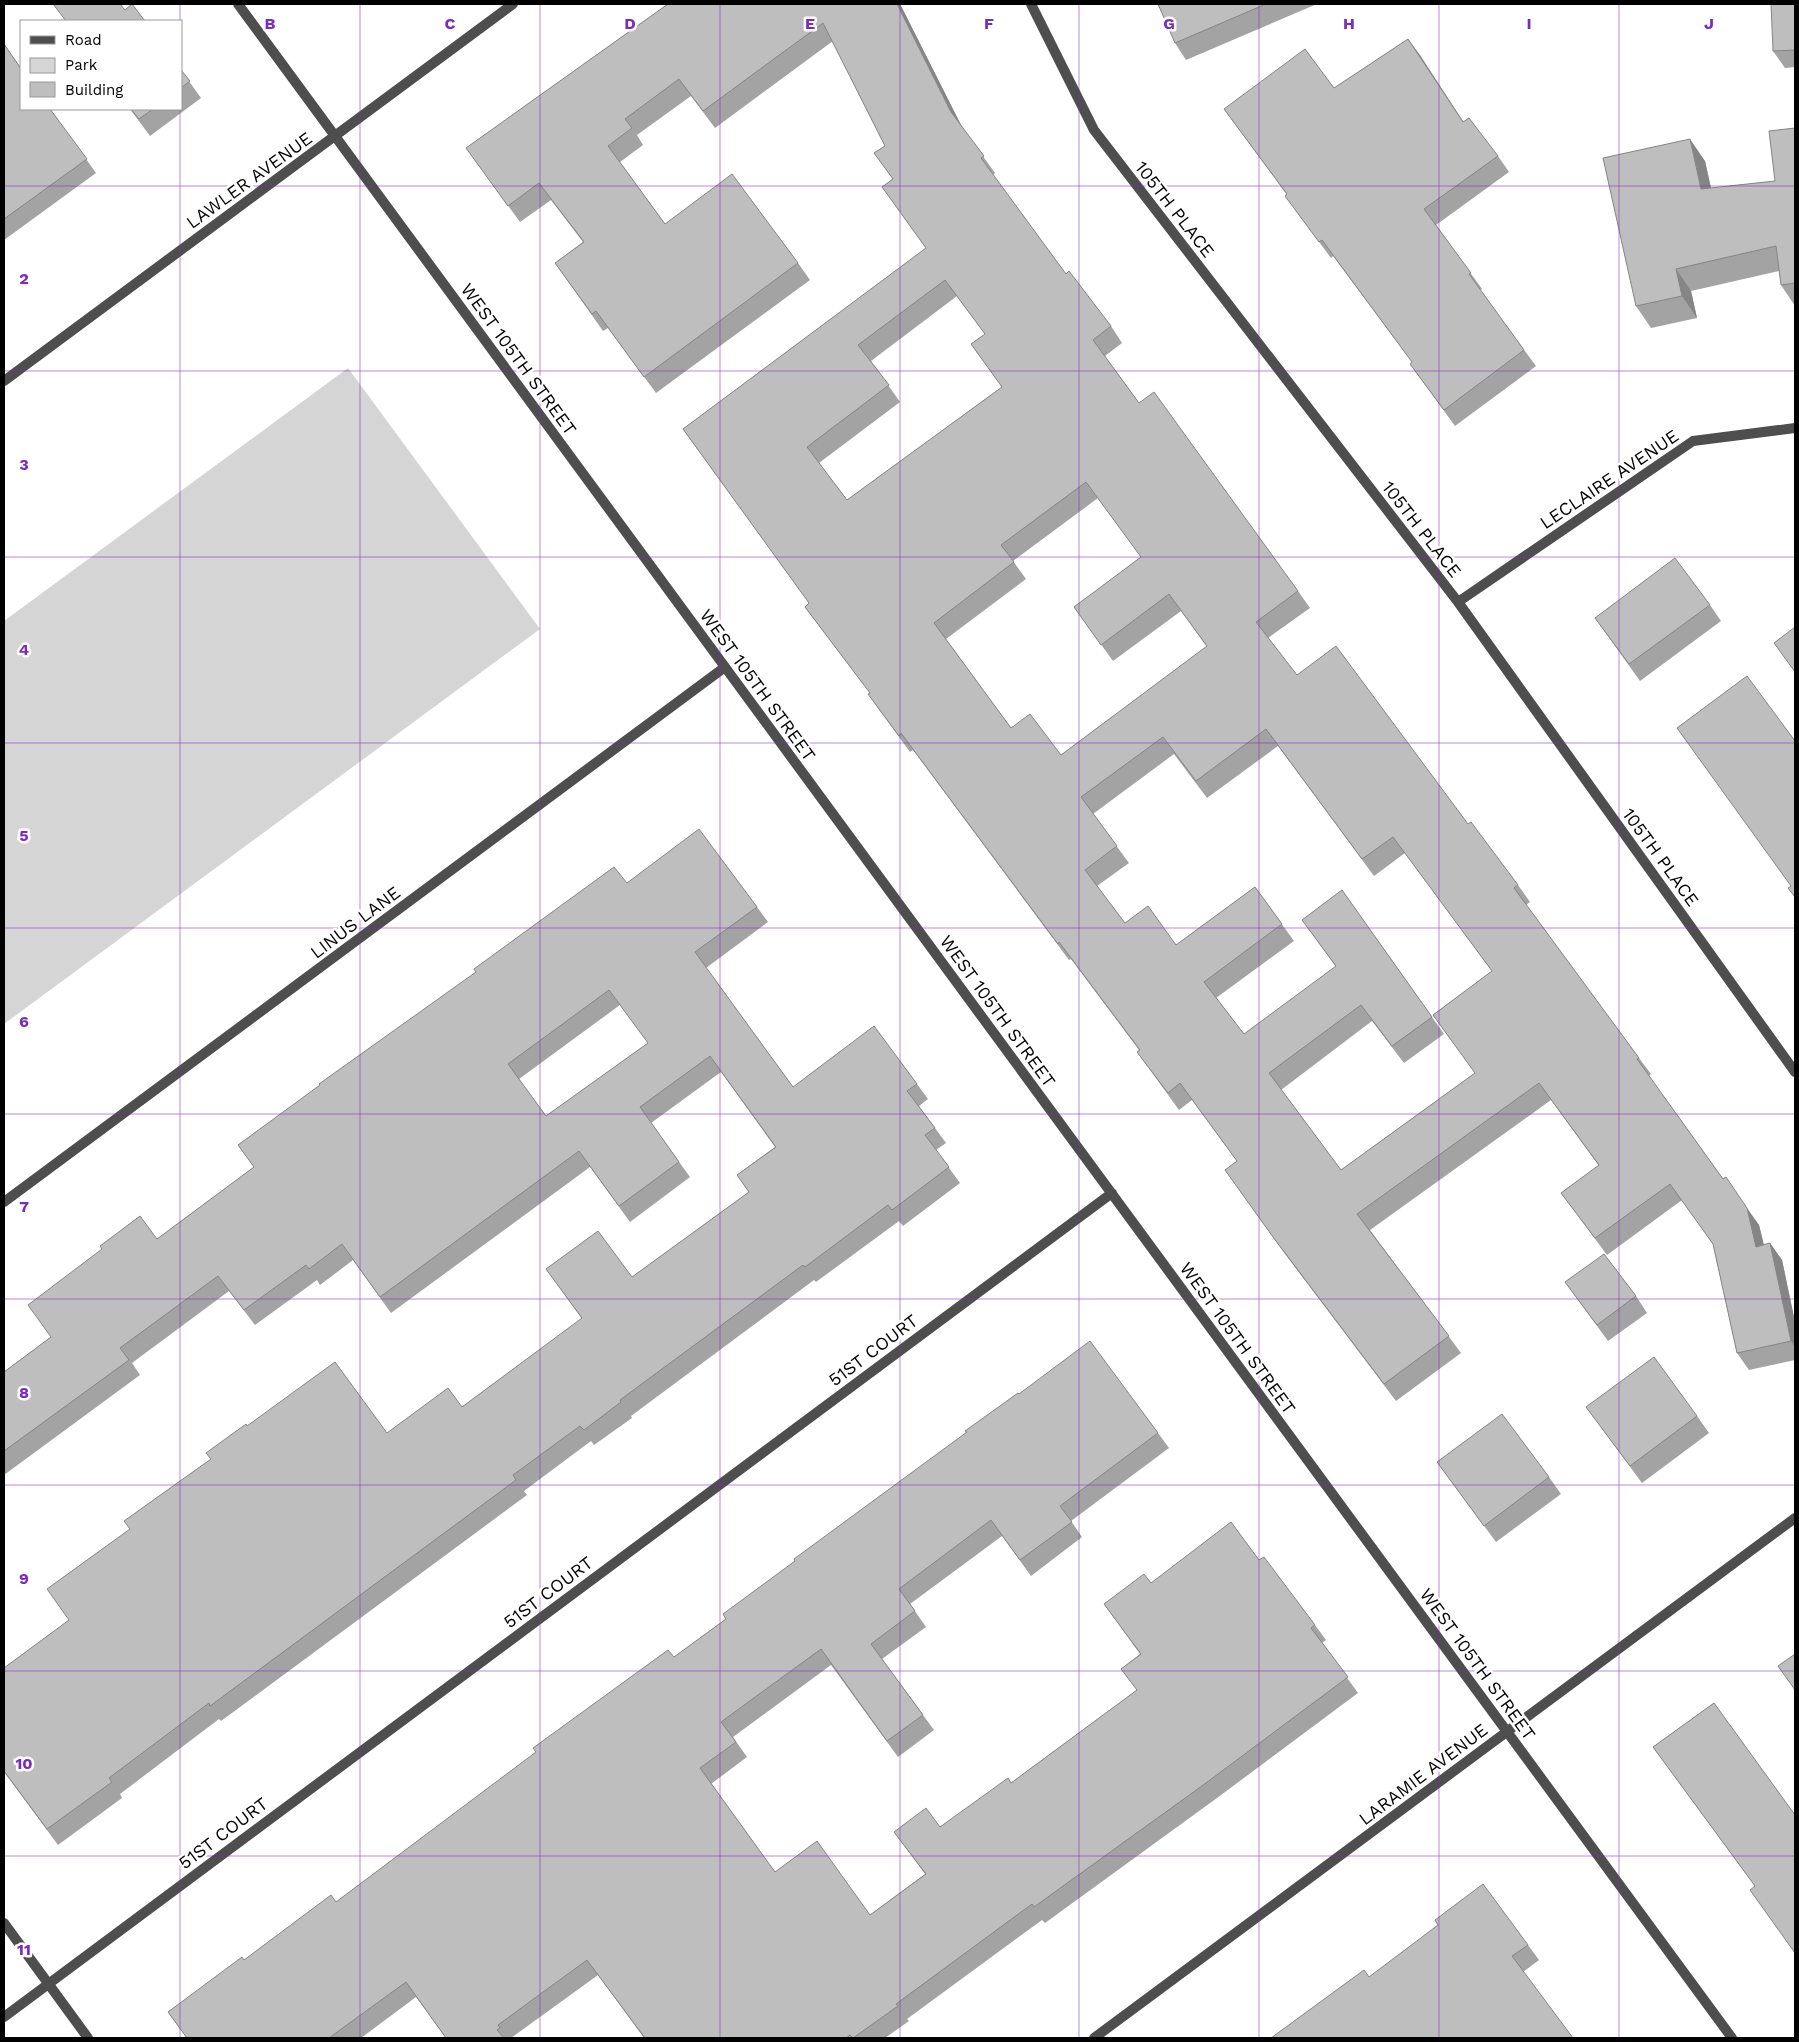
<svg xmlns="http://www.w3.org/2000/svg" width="1799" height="2042" font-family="'Work Sans',sans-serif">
  <rect width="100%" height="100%" fill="#fff"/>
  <!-- green -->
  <path fill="#d5d5d5" d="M 348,368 L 540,629 L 4,1024 L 4,621 Z"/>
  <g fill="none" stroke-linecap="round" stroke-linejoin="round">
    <!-- minor -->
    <path stroke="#4e4e4e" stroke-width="10" d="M 238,4 L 1732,2038
      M 1031,4 L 1094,130 L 1458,602 L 1795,1072
      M 4,381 L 513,4
      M 1458,602 L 1693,441 L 1795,428
      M 4,1202 L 725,667
      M 4,1923 L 88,2038
      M 4,2017 L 1112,1193
      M 1094,2038 L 1795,1518"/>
  </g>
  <!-- wall -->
  <path fill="#a3a3a3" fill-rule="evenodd" d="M 668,4 L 900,4 L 962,127 L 995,173 L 993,175 L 1066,274 L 1111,326 L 1122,343 L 1105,356 L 1139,403 L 1298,591 L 1310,608 L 1268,638 L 1297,675 L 1468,824 L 1518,885 L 1530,902 L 1526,905 L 1639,1058 L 1651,1074 L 1649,1076 L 1723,1179 L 1759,1225 L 1764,1245 L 1770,1243 L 1782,1260 L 1795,1322 L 1795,1360 L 1749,1370 L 1737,1353 L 1713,1244 L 1682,1200 L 1607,1255 L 1561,1193 L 1599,1166 L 1551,1100 L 1370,1230 L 1461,1353 L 1396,1401 L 1285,1254 L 1225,1170 L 1237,1161 L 1192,1100 L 1179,1110 L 1137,1052 L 1139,1050 L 1071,959 L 1069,960 L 913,750 L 910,752 L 880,711 L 868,694 L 870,693 L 817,623 L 805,607 L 809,603 L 683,429 L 926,248 L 882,187 L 893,179 L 874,153 L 885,146 L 833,41 L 715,128 L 691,96 L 637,135 L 643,145 L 620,162 L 665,224 L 798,263 L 810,280 L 656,393 L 608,328 L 603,331 L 555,263 L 583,242 L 551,200 L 520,222 L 466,148 ZM 957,296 L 985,334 L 971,344 L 1002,387 L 847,500 L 819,463 L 900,402 L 871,361 ZM 1098,498 L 1141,557 L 1074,607 L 1113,661 L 1181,611 L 1207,647 L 1061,755 L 1011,728 L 946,639 L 1026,579 L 1013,561 ZM 1278,746 L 1374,876 L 1405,853 L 1492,971 L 1433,1015 L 1475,1073 L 1341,1170 L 1281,1090 L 1372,1021 L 1404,1063 L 1444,1034 L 1342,890 L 1302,920 L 1336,967 L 1244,1034 L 1216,998 L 1294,941 L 1255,887 L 1176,945 L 1125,923 L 1097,886 L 1129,863 L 1093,814 L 1174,754 L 1207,798 Z
    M 1158,4 L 1317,4 L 1186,60 L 1175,43 Z
    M 1795,4 L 1795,67 L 1785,68 L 1773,51 Z
    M 1408,39 L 1463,122 L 1498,156 L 1509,172 L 1436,225 L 1482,289 L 1480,290 L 1536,366 L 1455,426 L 1410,364 L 1412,362 L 1333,256 L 1331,258 L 1285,196 L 1287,195 L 1224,109 L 1334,88 Z
    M 4,44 L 96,173 L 4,240 Z
    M 181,70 L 201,98 L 150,136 L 130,109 L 181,109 Z
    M 1795,128 L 1795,306 L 1781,285 L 1779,271 L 1691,291 L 1697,318 L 1651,328 L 1636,306 L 1705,161 L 1711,188 L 1775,181 Z
    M 1710,605 L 1721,621 L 1640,681 L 1595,618 Z
    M 627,883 L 757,907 L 768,922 L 706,968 L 745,1021 L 793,1087 L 917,1084 L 928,1099 L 919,1106 L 946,1143 L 936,1150 L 960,1183 L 903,1226 L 899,1221 L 816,1282 L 814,1280 L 631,1416 L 632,1418 L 594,1445 L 591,1441 L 524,1491 L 527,1495 L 221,1721 L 219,1719 L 120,1794 L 122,1798 L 58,1845 L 4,1772 L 4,1668 L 69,1620 L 130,1529 L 211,1459 L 247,1426 L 387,1433 L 462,1407 L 582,1319 L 546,1269 L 632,1277 L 749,1192 L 737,1175 L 775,1147 L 721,1072 L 651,1123 L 690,1177 L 630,1222 L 590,1167 L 391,1313 L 353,1260 L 320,1285 L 317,1280 L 255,1325 L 229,1291 L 132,1363 L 140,1375 L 4,1475 L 4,1372 L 51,1337 L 157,1239 L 254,1167 L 238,1145 ZM 620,1005 L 648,1043 L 546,1116 L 519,1079 Z
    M 1565,1282 L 1636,1296 L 1647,1313 L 1608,1341 Z
    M 1019,1394 L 1158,1433 L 1169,1448 L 1071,1521 L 1082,1537 L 1031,1576 L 1002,1536 L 910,1604 L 926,1627 L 882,1659 L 934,1730 L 898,1757 L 831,1665 L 733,1737 L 747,1757 L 711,1784 L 775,1872 L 870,1915 L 925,1874 L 894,1832 L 940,1827 L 1011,1783 L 1137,1690 L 1121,1669 L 1140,1654 L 1104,1604 L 1151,1583 L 1259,1560 L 1315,1625 L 1326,1640 L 1322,1643 L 1358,1693 L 1217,1798 L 1045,1923 L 1042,1920 L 907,2019 L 909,2021 L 885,2038 L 644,2038 L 598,1975 L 511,2038 L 446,2038 L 416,1997 L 361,2038 L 187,2038 L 168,2012 L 244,1960 L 336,1902 L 674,1657 L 726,1619 L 795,1561 Z
    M 1586,1407 L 1697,1416 L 1709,1433 L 1642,1483 Z
    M 1437,1462 L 1549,1477 L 1561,1494 L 1496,1542 Z
    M 1714,1703 L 1755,1886 L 1653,1747 Z
    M 1528,1945 L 1539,1960 L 1523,1972 L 1369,1977 Z"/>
  <!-- shaded-wall -->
  <path fill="#858585" d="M 897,4 L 900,4 L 963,129 L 951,112 Z
    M 1408,39 L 1420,55 L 1474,138 L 1463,122 Z
    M 1690,139 L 1705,161 L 1716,211 L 1701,189 Z
    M 1676,269 L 1691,291 L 1697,318 L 1682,296 Z
    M 1747,1208 L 1759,1225 L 1768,1263 L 1756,1247 Z
    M 1770,1243 L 1782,1260 L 1795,1322 L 1795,1347 L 1791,1341 Z"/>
  <!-- building -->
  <path fill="#bebebe" stroke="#858585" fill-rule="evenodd" d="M 53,4 L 120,4 L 125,10 L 132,4 L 145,21 L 66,21 Z
    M 668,4 L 897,4 L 951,112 L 984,156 L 981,158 L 1066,274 L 1069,271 L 1111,326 L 1093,340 L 1139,403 L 1154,392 L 1298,591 L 1256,622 L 1297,675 L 1336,646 L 1468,824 L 1471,822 L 1518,885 L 1514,888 L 1639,1058 L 1637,1059 L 1723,1179 L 1726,1177 L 1747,1208 L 1756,1247 L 1770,1243 L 1791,1341 L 1737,1353 L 1713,1244 L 1670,1184 L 1595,1238 L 1561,1193 L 1599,1165 L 1539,1083 L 1357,1214 L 1449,1336 L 1384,1384 L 1273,1237 L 1225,1170 L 1237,1161 L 1180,1083 L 1168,1093 L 1137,1052 L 1140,1050 L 1059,942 L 1058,944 L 901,733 L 899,736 L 868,694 L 870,693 L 805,607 L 809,603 L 683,429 L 926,248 L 882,187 L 893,179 L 874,153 L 885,146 L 823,23 L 703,111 L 679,79 L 625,119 L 632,128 L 608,146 L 665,224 L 732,174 L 798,263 L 644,377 L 596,311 L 592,314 L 555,263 L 584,242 L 539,183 L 508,206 L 466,148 ZM 945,280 L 985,334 L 971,344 L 1002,387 L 847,500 L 807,447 L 889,385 L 858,345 ZM 1086,482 L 1141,557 L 1074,607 L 1101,645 L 1169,594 L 1207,646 L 1061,755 L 1030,714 L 1011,728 L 934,623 L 1014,562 L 1001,545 ZM 1266,729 L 1362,859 L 1393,837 L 1492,971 L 1433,1015 L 1475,1073 L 1341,1170 L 1269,1073 L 1361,1005 L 1392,1046 L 1432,1017 L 1342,890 L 1302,920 L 1336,966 L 1244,1034 L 1204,982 L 1282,924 L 1255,887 L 1176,945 L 1148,906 L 1125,923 L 1085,870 L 1117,846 L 1081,797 L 1163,737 L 1196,781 Z
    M 1158,4 L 1266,4 L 1175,43 Z
    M 1771,4 L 1795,4 L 1795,50 L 1773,51 Z
    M 1408,39 L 1463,122 L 1469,118 L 1498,156 L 1424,209 L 1471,273 L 1469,274 L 1524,350 L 1444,410 L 1410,364 L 1412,362 L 1322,240 L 1319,242 L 1285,196 L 1287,194 L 1224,109 L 1305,49 L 1334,88 Z
    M 4,44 L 21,69 L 21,109 L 50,109 L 87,159 L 4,219 Z
    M 181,70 L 190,81 L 181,88 Z
    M 131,109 L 153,109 L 139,119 Z
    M 1795,128 L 1795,283 L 1781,285 L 1776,246 L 1676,269 L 1682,296 L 1636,306 L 1603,158 L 1690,139 L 1701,189 L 1775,181 L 1769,131 Z
    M 1675,558 L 1710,605 L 1629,664 L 1595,618 Z
    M 1795,627 L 1795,672 L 1774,643 Z
    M 1747,676 L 1795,741 L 1795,897 L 1788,888 L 1791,886 L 1677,728 Z
    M 699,829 L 757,907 L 695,952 L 745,1021 L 793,1087 L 874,1026 L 917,1084 L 907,1091 L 935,1128 L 925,1135 L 949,1167 L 892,1210 L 888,1205 L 805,1267 L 803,1265 L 620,1400 L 621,1402 L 584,1430 L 580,1426 L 513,1475 L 516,1480 L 210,1706 L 209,1703 L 109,1778 L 112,1782 L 47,1829 L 4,1771 L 4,1668 L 69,1620 L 47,1589 L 130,1529 L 124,1521 L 211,1459 L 206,1453 L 246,1424 L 247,1426 L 335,1362 L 387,1433 L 448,1388 L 462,1407 L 582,1318 L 546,1269 L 598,1231 L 632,1277 L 749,1192 L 737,1175 L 776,1147 L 710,1056 L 640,1107 L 679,1162 L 619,1206 L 579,1151 L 380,1297 L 342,1244 L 309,1269 L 306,1265 L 244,1310 L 218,1276 L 120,1348 L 129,1360 L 4,1451 L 4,1372 L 51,1337 L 28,1305 L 102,1249 L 100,1246 L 140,1216 L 157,1239 L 254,1167 L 238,1145 L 320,1085 L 319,1084 L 476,972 L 474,969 L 614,867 L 627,883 ZM 609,990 L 648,1043 L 546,1116 L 508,1064 Z
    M 1604,1254 L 1636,1296 L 1597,1325 L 1565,1282 Z
    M 1090,1341 L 1158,1433 L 1060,1506 L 1072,1522 L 1020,1560 L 991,1520 L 899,1589 L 915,1611 L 871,1644 L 923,1715 L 887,1741 L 821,1649 L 721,1722 L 736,1742 L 700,1768 L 775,1872 L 817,1841 L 870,1915 L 926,1874 L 894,1832 L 926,1808 L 940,1827 L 1008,1778 L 1011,1783 L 1137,1690 L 1121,1669 L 1141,1654 L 1104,1604 L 1144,1574 L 1151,1583 L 1231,1522 L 1259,1560 L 1264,1557 L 1315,1625 L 1311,1628 L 1348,1677 L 1206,1783 L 1034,1907 L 1032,1904 L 896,2004 L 898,2006 L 853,2038 L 850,2035 L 846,2038 L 645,2038 L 587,1960 L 498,2025 L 500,2028 L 497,2030 L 504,2038 L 446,2038 L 406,1982 L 329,2038 L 187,2038 L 168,2012 L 242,1957 L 244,1960 L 331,1895 L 336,1902 L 536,1752 L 533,1748 L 668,1650 L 674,1657 L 726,1619 L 723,1614 L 795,1561 L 794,1559 L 967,1432 L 965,1431 L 1018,1393 L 1019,1394 Z
    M 1654,1357 L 1697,1416 L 1630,1466 L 1586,1407 Z
    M 1502,1414 L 1549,1477 L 1484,1526 L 1437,1462 Z
    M 1795,1654 L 1795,1690 L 1778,1666 Z
    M 1714,1703 L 1795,1815 L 1795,1953 L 1750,1890 L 1755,1886 L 1653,1747 Z
    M 1483,1884 L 1528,1945 L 1512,1956 L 1573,2038 L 1271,2038 L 1364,1970 L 1369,1977 L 1438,1925 L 1435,1920 Z"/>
  <!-- grid -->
  <path fill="none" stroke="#7b2cbf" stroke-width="1" stroke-opacity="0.55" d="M 180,4 L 180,21M 360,4 L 360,2038M 540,4 L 540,2038M 720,4 L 720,2038M 900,4 L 900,2038M 1079,4 L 1079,2038M 1259,4 L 1259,2038M 1439,4 L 1439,2038M 1619,4 L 1619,2038M 180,109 L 180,2038M 4,186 L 1795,186M 4,371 L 1795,371M 4,557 L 1795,557M 4,743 L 1795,743M 4,928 L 1795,928M 4,1114 L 1795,1114M 4,1299 L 1795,1299M 4,1485 L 1795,1485M 4,1671 L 1795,1671M 4,1856 L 1795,1856"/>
  <g text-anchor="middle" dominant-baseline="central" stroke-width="5" stroke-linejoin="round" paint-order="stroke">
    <!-- street labels -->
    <g font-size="18" fill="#000" stroke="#fff">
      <text transform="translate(249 180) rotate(-36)">LAWLER AVENUE</text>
      <text transform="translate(1175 209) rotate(52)">105TH PLACE</text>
      <text transform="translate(519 359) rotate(54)">WEST 105TH STREET</text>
      <text transform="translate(1609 479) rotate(-34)">LECLAIRE AVENUE</text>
      <text transform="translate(1422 529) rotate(52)">105TH PLACE</text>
      <text transform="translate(758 685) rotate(54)">WEST 105TH STREET</text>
      <text transform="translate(1661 857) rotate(54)">105TH PLACE</text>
      <text transform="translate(355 922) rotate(-37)">LINUS LANE</text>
      <text transform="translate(998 1011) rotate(54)">WEST 105TH STREET</text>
      <text transform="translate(1238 1338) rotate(54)">WEST 105TH STREET</text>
      <text transform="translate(873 1350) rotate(-37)">51ST COURT</text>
      <text transform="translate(548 1592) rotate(-37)">51ST COURT</text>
      <text transform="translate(1478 1664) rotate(54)">WEST 105TH STREET</text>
      <text transform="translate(1423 1774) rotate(-37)">LARAMIE AVENUE</text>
      <text transform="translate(223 1833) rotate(-37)">51ST COURT</text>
    </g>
  </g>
  <g font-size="16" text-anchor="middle" font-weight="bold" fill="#7b2cbf" stroke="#fff" stroke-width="5" stroke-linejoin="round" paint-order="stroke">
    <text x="270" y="29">B</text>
    <text x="450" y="29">C</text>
    <text x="630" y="29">D</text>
    <text x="810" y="29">E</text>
    <text x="989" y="29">F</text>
    <text x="1169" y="29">G</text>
    <text x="1349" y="29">H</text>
    <text x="1529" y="29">I</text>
    <text x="1709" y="29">J</text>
    <text x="24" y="284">2</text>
    <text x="24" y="470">3</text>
    <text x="24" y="655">4</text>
    <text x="24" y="841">5</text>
    <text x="24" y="1027">6</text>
    <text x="24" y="1212">7</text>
    <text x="24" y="1398">8</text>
    <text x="24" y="1584">9</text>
    <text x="24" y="1769">10</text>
    <text x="24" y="1955">11</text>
  </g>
  <!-- border -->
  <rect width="1799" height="2042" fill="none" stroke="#000000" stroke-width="10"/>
  <!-- legend -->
  <rect x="20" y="20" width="162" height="90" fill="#ffffff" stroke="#999999"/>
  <rect x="30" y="36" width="25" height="8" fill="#4e4e4e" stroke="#999999"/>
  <text x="65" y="45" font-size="15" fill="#000000">Road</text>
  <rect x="30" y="58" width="25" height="15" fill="#d5d5d5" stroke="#999999"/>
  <text x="65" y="70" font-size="15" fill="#000000">Park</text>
  <rect x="30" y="82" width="25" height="15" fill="#bebebe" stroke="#999999"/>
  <text x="65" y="95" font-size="15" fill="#000000">Building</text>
</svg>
